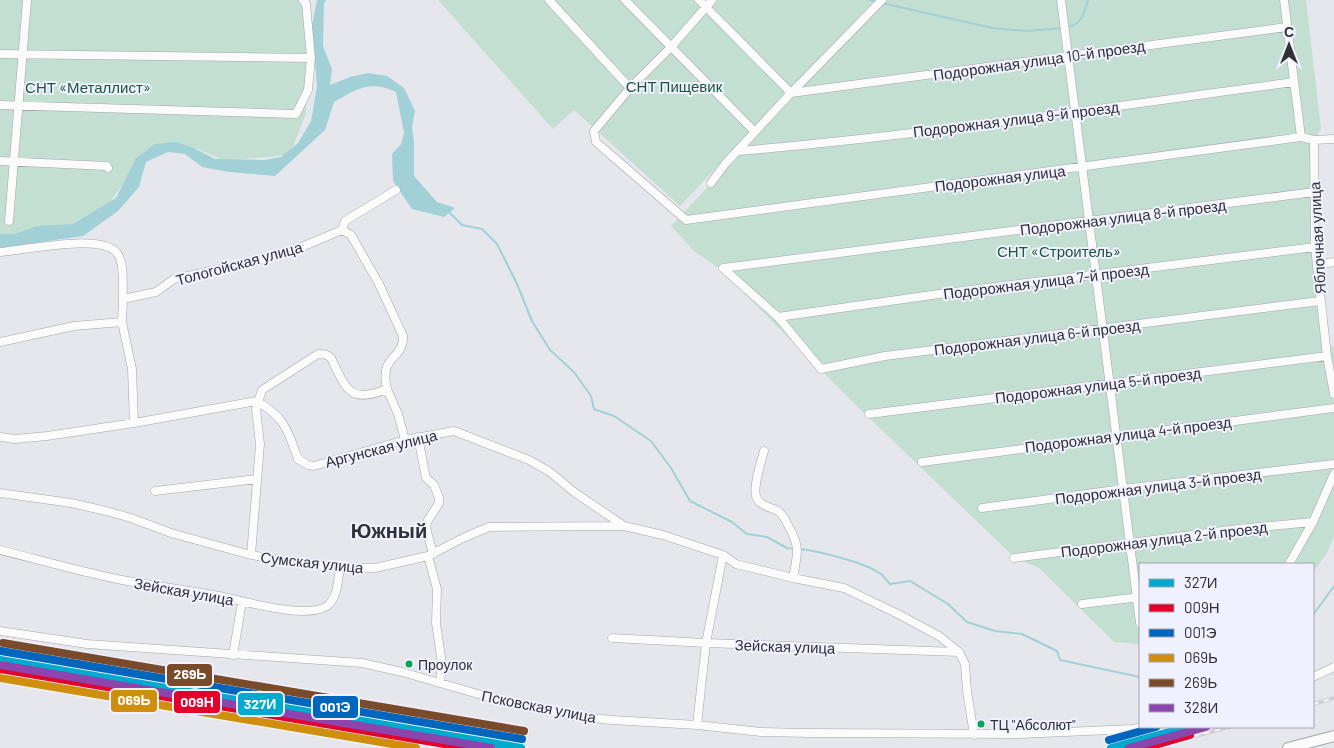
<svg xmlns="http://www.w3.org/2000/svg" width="1334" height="748" font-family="Barlow,sans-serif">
  <rect width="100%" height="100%" fill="#e6e7ed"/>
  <!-- green -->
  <path fill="#c3dfd2" d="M 0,0 L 309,0 L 306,113 L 294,144 L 288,155 L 225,161 L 198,149 L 165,144 L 132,171 L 111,201 L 69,225 L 0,239 Z
    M 438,0 L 875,0 L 680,206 L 574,110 L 553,129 Z
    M 883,0 L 1306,0 L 1321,129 L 1312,144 L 1310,241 L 1325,348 L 1334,346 L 1334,537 L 1326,555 L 1313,572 L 1313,564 L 1140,564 L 1140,644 L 1114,642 L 1039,568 L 1014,557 L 863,412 L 720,269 L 694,251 L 671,226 Z"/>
  <!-- water -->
  <path fill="#a1d1d7" d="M 317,0 L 326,0 L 324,3 L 323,46 L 332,69 L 330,85 L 350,77 L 368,73 L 387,76 L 404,88 L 415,111 L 412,127 L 414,142 L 414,176 L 437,202 L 455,208 L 444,217 L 412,209 L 393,181 L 392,154 L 401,144 L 404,133 L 396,92 C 368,80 358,89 334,102 L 325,130 L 275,176 L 229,172 L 202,167 L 185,154 L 168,152 L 146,162 L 139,187 L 118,211 L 83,236 L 0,248 L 0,234 L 15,234 L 37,226 L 72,224 L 116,198 L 136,158 L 155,144 L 176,142 L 194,148 L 215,159 L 265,160 L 281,157 L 298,143 L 311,121 L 317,86 L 312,26 Z"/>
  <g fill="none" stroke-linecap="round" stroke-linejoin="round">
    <!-- stream -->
    <path stroke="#a1d1d7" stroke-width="2" d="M 870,0 L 877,2
      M 882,3 L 992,28 L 1027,31 L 1062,28
      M 1066,27 C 1082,26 1084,12 1088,0
      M 450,213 L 462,225 L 482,229 L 497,244 L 517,284 L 532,321 L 550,350 L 574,372 L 591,396 L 594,409 L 614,416 L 651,441 L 671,468 L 690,501 L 732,522 L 747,534 L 767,537 L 787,548 L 795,549
      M 800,549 C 818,551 868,563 882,575 C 885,578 887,581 890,584 L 910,581 L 948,604 L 967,622 L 995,631 L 1022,634 L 1057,651 L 1060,660 L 1140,677
      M 1313,615 L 1334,586"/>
    <defs>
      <path id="minor" d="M 549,0 L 630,88
        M 625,0 L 755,132
        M 699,0 L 791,93 L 1287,27
        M 712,0 L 671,47 L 630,88 L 594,131 L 596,142 L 686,220 L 1301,137 L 1314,140 L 1334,139
        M 1061,0 L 1140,623
        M 1284,0 L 1301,137
        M 0,54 L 311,58
        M 0,105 L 296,114 L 308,90 L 311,58 L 306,4 L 303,0
        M 1314,140 L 1315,247 L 1327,356 L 1334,394
        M 738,151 C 924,135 1109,107 1294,82
        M 0,161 L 107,166 L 108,168
        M 711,183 L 725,164 L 791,93 L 882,0
        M 9,221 L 27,0
        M 0,252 C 25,250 101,233 117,253 C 125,264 122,286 123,299
        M 1317,265 L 1334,262
        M 723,268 L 778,317 L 821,369 L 885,356 L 1320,301
        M 723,268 L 1314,192
        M 778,317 L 939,294 L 1315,247
        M 0,342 L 74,326 L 122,322
        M 387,389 L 398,414 L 405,440
        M 869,414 L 1327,356
        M 134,423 L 132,369 L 122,322 L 123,299 L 156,292 L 174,279 L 257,261 L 304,246 L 342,230 L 345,221 L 396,190
        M 0,437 L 15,439 L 47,436 L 134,423 L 257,401 C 286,419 287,429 298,459 L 308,465 L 314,466 L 405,440 L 454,431 L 529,460 L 550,472 L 574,492 L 624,526
        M 418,437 L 426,478 L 434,485 L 439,498 L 439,503 L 427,522 L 426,528 L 433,554
        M 764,451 C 761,462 753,486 756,496 C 759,506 770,507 778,511 C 783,514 786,521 789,527 C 801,549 797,554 793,578
        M 922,462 L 1334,408
        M 155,491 L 257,479
        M 0,493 L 71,503 L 106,511 L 131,518 L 171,533 L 251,555 L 295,562 L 340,567 L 375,568 L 428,556 L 463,538 L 489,527 L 624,526 L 663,535 L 723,555 L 736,564 L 793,578 L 844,588 L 898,614 L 939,636 L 959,652 L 965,664 L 967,691 L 974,735
        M 982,508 L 1123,489 L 1334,464
        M 0,550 C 40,560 81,572 122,580 C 154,586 187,590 219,596 C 244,601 306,620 327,606 C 338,598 338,579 340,567
        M 251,555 L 260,444 L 256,409 L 262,390 L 318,354 C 323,354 327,354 331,358 C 347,390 349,404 387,389 C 379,353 404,361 403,336 L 379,284 L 351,235 L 342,230
        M 428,556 L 437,589 L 436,623 L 442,664 L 440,683
        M 1014,558 L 1238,529 L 1313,522
        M 1289,564 L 1313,522 L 1334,474
        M 1082,604 L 1140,597
        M 0,631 L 87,644 L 362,663 L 402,672 L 485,696 L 534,708 L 573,716 L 612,720 L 697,725 L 761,732 L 809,733 L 1020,734 L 1133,729 L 1143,727
        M 612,638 L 706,643 L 959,652
        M 233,655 L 242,602
        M 1313,677 L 1334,667
        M 697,725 L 706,643 L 723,555"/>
      <path id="major" d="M 1288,748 L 1334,736"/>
    </defs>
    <!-- minor casing -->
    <use href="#minor" stroke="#a4a4a9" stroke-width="9"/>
    <!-- major casing -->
    <use href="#major" stroke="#a4a4a9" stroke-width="12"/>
    <!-- minor -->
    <use href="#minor" stroke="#fbfbfc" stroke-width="8"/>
    <!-- major -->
    <use href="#major" stroke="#fbfbfc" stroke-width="10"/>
    <defs>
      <path id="rail" d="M 1313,704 L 1334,698
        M 1151,748 L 1229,727"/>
    </defs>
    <!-- rail casing -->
    <use href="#rail" stroke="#d0d0d3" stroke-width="4"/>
    <!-- rail -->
    <use href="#rail" stroke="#f0f1fe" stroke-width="2" stroke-dasharray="5.5" stroke-linecap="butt"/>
    <defs>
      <path id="rail-1" d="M 0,660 L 521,748
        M 1111,748 L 1188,727"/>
      <path id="rail-2" d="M 0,669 L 468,748
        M 1144,748 L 1190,735"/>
      <path id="rail-3" d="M 1,651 L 522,739
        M 1109,740 L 1156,727"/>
      <path id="rail-4" d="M 0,678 L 416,748"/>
      <path id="rail-5" d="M 3,643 L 524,731"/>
      <path id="rail-6" d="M 0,665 L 491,748
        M 1129,748 L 1206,727"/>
    </defs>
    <!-- rail-1 casing -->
    <use href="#rail-1" stroke="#f0f1fe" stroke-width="11"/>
    <!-- rail-2 casing -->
    <use href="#rail-2" stroke="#f0f1fe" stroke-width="11"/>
    <!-- rail-3 casing -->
    <use href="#rail-3" stroke="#f0f1fe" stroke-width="11"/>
    <!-- rail-4 casing -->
    <use href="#rail-4" stroke="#f0f1fe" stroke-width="11"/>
    <!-- rail-5 casing -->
    <use href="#rail-5" stroke="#f0f1fe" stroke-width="11"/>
    <!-- rail-6 casing -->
    <use href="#rail-6" stroke="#f0f1fe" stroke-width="11"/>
    <!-- rail-1 -->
    <use href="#rail-1" stroke="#00a9ce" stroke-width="8"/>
    <!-- rail-2 -->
    <use href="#rail-2" stroke="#e4002b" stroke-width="8"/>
    <!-- rail-3 -->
    <use href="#rail-3" stroke="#0065bd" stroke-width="8"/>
    <!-- rail-4 -->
    <use href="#rail-4" stroke="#cf8e0b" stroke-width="8"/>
    <!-- rail-5 -->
    <use href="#rail-5" stroke="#7a4b2a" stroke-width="8"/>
    <!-- rail-6 -->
    <use href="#rail-6" stroke="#8e44ad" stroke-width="8"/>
  </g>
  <!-- markers -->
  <g fill="#00a651" stroke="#f0f1fe" stroke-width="2">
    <circle cx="409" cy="664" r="4.5"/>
    <circle cx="981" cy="724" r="4.5"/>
  </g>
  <g text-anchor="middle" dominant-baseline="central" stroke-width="4" stroke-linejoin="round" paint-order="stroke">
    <!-- bus labels -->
    <g font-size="14" fill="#303035" stroke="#f0f1fe" text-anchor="start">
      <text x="418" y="664">Проулок</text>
      <text x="990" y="724">ТЦ "Абсолют"</text>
    </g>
    <!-- street labels -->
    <g font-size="15" fill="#303035" stroke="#f0f1fe">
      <text transform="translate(1039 60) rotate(-8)">Подорожная улица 10-й проезд</text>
      <text transform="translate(1016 119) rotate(-7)">Подорожная улица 9-й проезд</text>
      <text transform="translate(1000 178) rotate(-7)">Подорожная улица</text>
      <text transform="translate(1123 217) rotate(-7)">Подорожная улица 8-й проезд</text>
      <text transform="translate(1317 238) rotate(-93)">Яблочная улица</text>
      <text transform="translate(239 263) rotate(-15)">Тологойская улица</text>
      <text transform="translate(1046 281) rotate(-7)">Подорожная улица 7-й проезд</text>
      <text transform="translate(1037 337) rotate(-7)">Подорожная улица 6-й проезд</text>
      <text transform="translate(1098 385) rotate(-7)">Подорожная улица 5-й проезд</text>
      <text transform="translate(1128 434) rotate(-7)">Подорожная улица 4-й проезд</text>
      <text transform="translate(381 448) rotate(-14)">Аргунская улица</text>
      <text transform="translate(1158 486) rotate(-7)">Подорожная улица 3-й проезд</text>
      <text transform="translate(1164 539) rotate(-7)">Подорожная улица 2-й проезд</text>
      <text transform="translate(312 562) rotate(6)">Сумская улица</text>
      <text transform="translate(184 591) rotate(10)">Зейская улица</text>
      <text transform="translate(785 646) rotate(2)">Зейская улица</text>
      <text transform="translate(539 706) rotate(11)">Псковская улица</text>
    </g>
    <!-- park labels -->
    <g font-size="15" fill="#1c573b" stroke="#f0f1fe">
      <text x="674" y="86">СНТ Пищевик</text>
      <text x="88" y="87">СНТ «Металлист»</text>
      <text x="1059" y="251">СНТ «Строитель»</text>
    </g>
    <!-- district labels -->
    <g font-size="20" font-weight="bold" fill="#303035" stroke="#f0f1fe">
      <text x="389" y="530">Южный</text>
    </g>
  </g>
  <g stroke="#f0f1fe" stroke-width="2">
    <rect x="166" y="663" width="47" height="24" rx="5" fill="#7a4b2a"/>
    <rect x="110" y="689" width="48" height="24" rx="5" fill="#cf8e0b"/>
    <rect x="173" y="690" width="48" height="24" rx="5" fill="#e4002b"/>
    <rect x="237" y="692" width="47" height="24" rx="5" fill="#00a9ce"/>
    <rect x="312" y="695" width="47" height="24" rx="5" fill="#0065bd"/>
  </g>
  <g font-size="14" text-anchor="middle" font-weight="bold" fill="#fff">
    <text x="190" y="679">269Ь</text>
    <text x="134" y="705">069Ь</text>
    <text x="197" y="707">009Н</text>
    <text x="260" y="709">327И</text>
    <text x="335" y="712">001Э</text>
  </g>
  <!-- legend -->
  <rect x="1139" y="563" width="175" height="165" fill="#f0f1fe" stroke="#a3a4ae"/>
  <rect x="1149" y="579" width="25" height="8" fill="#00a9ce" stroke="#a3a4ae"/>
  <text x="1184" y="588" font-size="15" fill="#303035">327И</text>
  <rect x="1149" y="604" width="25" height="8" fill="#e4002b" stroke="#a3a4ae"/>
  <text x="1184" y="613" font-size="15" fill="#303035">009Н</text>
  <rect x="1149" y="629" width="25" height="8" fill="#0065bd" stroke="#a3a4ae"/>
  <text x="1184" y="638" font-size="15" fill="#303035">001Э</text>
  <rect x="1149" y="654" width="25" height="8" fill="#cf8e0b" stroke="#a3a4ae"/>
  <text x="1184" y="663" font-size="15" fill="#303035">069Ь</text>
  <rect x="1149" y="679" width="25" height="8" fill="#7a4b2a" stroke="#a3a4ae"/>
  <text x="1184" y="688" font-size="15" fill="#303035">269Ь</text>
  <rect x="1149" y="704" width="25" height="8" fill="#8e44ad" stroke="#a3a4ae"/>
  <text x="1184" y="713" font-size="15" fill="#303035">328И</text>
  <!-- north arrow -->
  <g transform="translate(1289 45)" stroke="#f0f1fe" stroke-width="4" paint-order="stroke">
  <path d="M0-4L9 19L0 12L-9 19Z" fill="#303035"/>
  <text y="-8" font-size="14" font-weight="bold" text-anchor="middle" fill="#303035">С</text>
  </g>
</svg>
